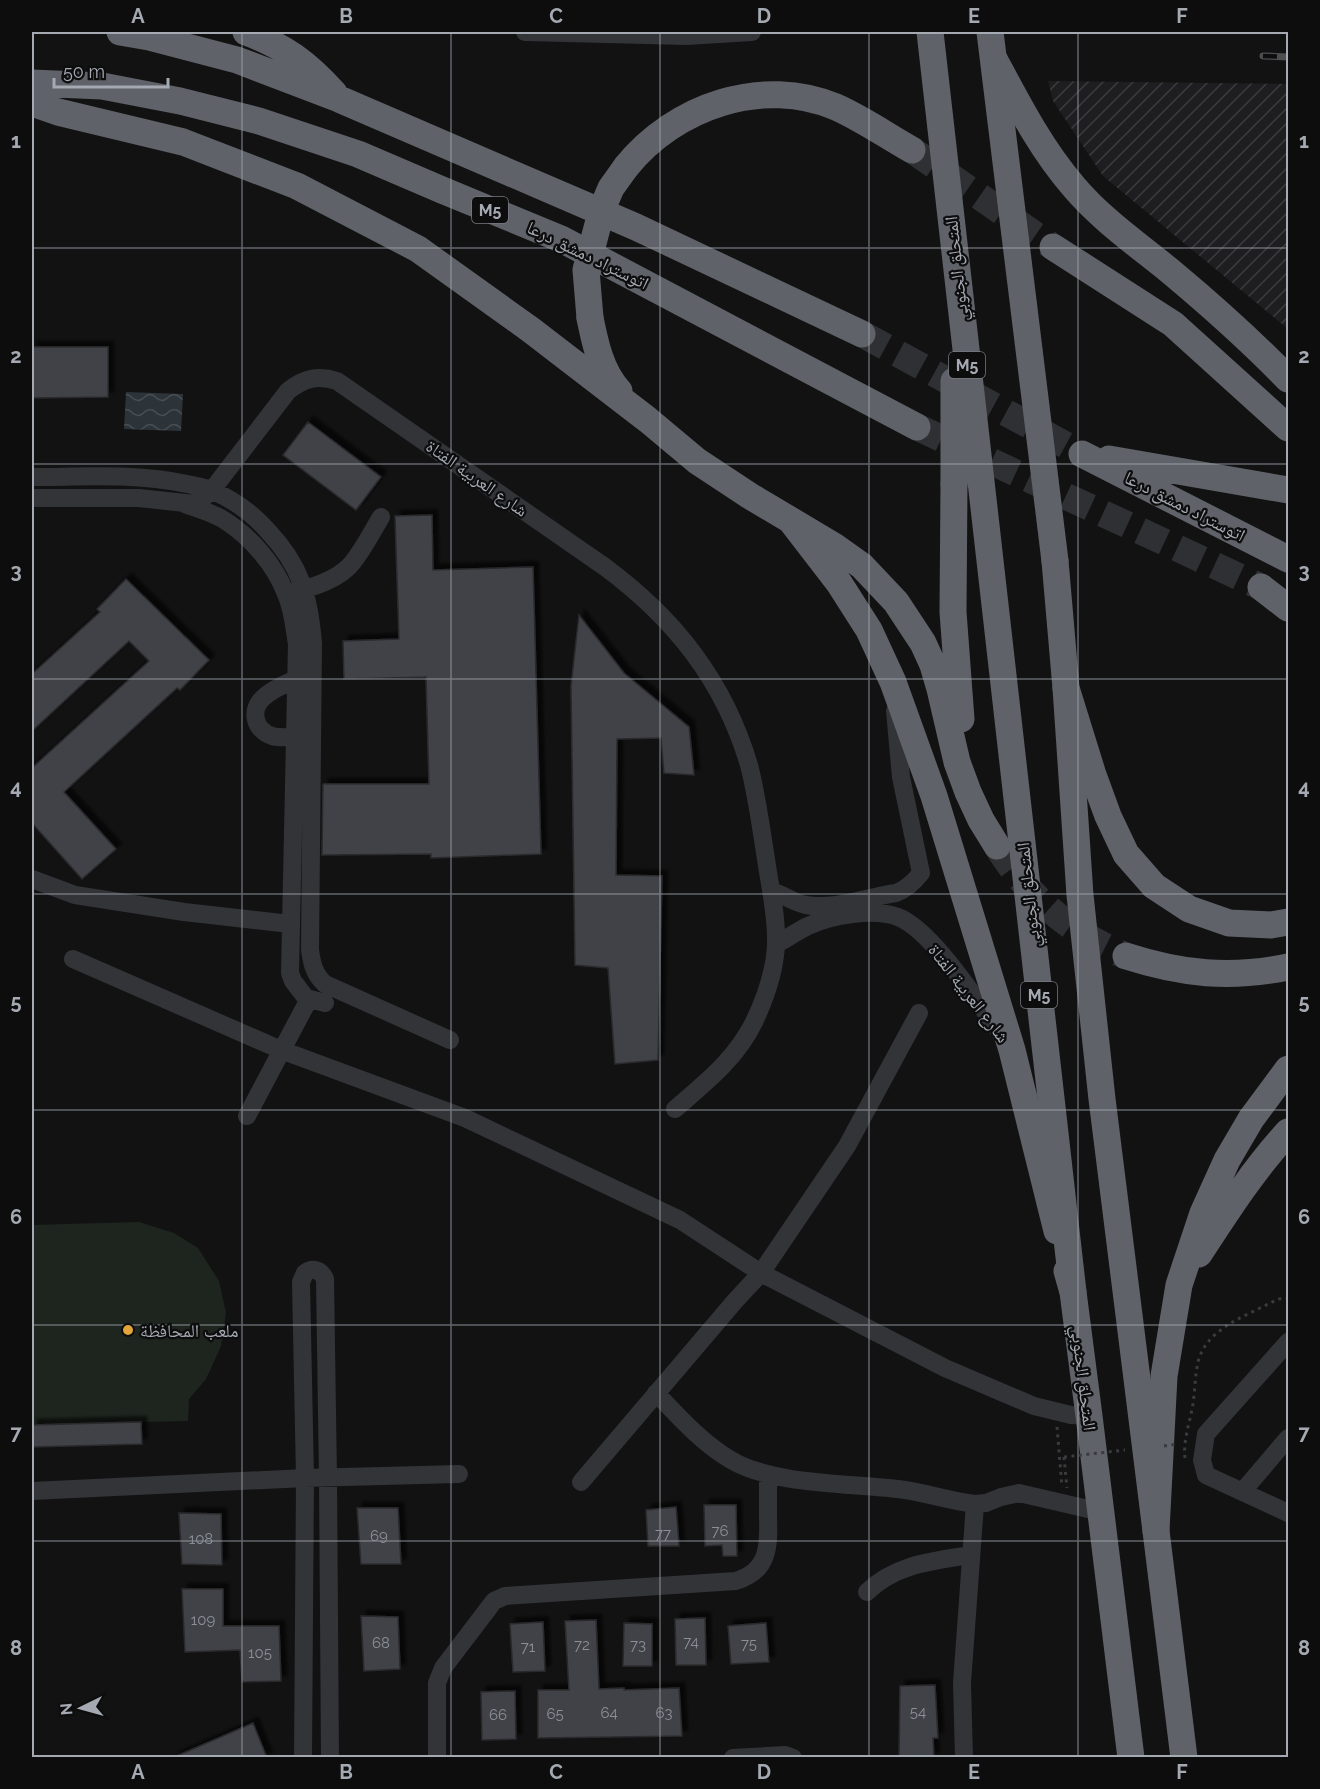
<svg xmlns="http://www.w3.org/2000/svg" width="1320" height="1789" font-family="Raleway,'Noto Naskh Arabic',sans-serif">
  <defs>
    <pattern id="industrial-furrows" width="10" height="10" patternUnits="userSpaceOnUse" patternTransform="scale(1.5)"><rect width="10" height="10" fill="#1e1e20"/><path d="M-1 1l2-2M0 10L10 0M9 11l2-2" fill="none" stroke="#3c3c3e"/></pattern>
    <pattern id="water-waves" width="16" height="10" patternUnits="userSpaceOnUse" patternTransform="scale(1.5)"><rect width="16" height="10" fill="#2c343a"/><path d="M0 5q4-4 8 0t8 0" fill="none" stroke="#484f54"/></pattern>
    <filter id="shadow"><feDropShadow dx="5.5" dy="-5.5" stdDeviation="1.5" flood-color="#0009"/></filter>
  </defs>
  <rect width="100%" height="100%" fill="#121213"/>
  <!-- industrial -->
  <path fill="url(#industrial-furrows)" d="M 1048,81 L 1288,84 L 1288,329 L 1103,176 L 1053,101 Z"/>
  <!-- green -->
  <path fill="#1e251f" d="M 139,1222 L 174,1233 L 198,1248 L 219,1281 L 226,1313 L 221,1346 L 206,1379 L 189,1399 L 188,1421 L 142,1422 L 142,1444 L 32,1447 L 32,1225 Z"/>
  <!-- water -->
  <path fill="url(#water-waves)" d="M 126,392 L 183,394 L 181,431 L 124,429 Z"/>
  <!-- building -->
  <path fill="#414246" stroke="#2c2c2f" stroke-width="1.5" filter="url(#shadow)" d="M 32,347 L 108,347 L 108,397 L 32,398 Z
    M 308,422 L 381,477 L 356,510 L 283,455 Z
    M 432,515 L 433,570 L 533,567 L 541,854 L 431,858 L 431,854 L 322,855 L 323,784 L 429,784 L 426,677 L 344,679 L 343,641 L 399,639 L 395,516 Z
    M 126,579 L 209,660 L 180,690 L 177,688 L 64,792 L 116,849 L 82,879 L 32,823 L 32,768 L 149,661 L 129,641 L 32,731 L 32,674 L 100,612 L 97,609 Z
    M 579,615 L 624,673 L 689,727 L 694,775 L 664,773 L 661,738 L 617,739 L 616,875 L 662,876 L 658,1060 L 615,1064 L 608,968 L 575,965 L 571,686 Z
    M 141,1422 L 142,1444 L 32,1447 L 32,1425 Z
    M 704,1505 L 736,1505 L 737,1556 L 723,1556 L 722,1545 L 705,1546 Z
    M 676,1507 L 679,1546 L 648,1546 L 646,1510 Z
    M 357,1508 L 398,1508 L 401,1564 L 361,1564 Z
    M 179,1513 L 221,1514 L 222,1565 L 182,1564 Z
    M 182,1589 L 223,1589 L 223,1626 L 279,1626 L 281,1681 L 242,1682 L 240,1650 L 185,1652 Z
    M 361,1616 L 398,1617 L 400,1669 L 364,1671 Z
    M 705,1618 L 706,1665 L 676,1665 L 675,1619 Z
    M 596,1620 L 599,1689 L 624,1688 L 624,1690 L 679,1688 L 682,1736 L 538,1738 L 538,1690 L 569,1690 L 565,1621 Z
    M 543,1622 L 545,1671 L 513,1672 L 510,1624 Z
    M 624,1623 L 652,1624 L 652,1666 L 623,1666 Z
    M 766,1623 L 769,1662 L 731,1664 L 728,1626 Z
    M 935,1685 L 938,1738 L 933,1738 L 934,1758 L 899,1758 L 900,1686 Z
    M 515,1691 L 516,1739 L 482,1740 L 481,1692 Z
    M 253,1723 L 267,1758 L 172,1758 Z"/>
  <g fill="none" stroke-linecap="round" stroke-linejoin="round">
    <!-- highway-tunnel -->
    <path stroke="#2f3033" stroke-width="27" stroke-dasharray="27 14" stroke-linecap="butt" d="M 912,150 L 1053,247
      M 862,334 L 1082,454
      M 917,427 L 1261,587
      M 997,846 C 1030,899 1069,932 1126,956"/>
    <!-- path -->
    <path stroke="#393b3e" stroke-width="3" stroke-dasharray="3 4.5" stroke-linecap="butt" d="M 1057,1427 L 1062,1487
      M 1064,1457 L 1067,1488
      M 1185,1458 C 1183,1440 1190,1422 1193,1404 C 1195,1390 1195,1376 1198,1362 C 1206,1329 1244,1317 1270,1303 L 1279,1299 L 1288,1298"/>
    <!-- minor -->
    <path stroke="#333438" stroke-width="18" d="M 525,32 L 686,36 L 752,32
      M 32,477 C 83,477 136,473 187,484 C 196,486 205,487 213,491 C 234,500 253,514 268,531 C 301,566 309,596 313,643 L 310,950 C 312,964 314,974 325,984 L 450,1040
      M 32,498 L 139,498 L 194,504 L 202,499 L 212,490 L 288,391 C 304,378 318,375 337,381 L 605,567 C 675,619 724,681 749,765 C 757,796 761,828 766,859 C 770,887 777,916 776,944 C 775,970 765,999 754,1022 C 736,1059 705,1083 675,1109
      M 185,504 C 198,509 213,513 224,520 C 251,537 275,565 286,594 C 293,610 294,627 297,644 L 290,973 L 293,981 L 306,998 L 325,1003
      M 294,592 C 314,587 340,579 353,562 C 364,548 372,532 381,517
      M 295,737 C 288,737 279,738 272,736 C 254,730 250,710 263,698 C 272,689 285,684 296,679
      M 32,879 L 75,895 L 184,912 L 290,924
      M 771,891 C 783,894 794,903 806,905 C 834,910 868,897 896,893 C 907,889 914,882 921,873 L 901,777 L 895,711
      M 776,944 C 787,939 797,931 808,926 C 831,915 874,908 898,917 C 932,930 979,1004 1001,1034
      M 73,959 L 281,1050 L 465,1118 L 680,1220 L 761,1273 L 945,1368 L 1034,1406 L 1071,1415 L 1089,1416
      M 247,1116 L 309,999
      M 1288,1342 L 1206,1434 L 1202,1460 L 1206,1475 L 1288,1513
      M 656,1393 C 679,1417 702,1443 731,1460 C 773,1485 849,1483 898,1489 C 924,1492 949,1501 975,1504 L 986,1503 L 1001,1497 L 1019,1493 L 1101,1512
      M 581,1482 L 735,1301 L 761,1273 L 847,1146 L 919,1013
      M 32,1491 L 305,1478 L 459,1474
      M 1242,1492 L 1288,1438
      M 867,1592 C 896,1564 933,1561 971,1555
      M 303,1758 L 305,1478 L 301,1282 L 305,1273 C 313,1267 321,1270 325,1279 L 328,1478 L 330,1758
      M 437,1758 L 437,1683 L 443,1668 L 494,1601 L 505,1596 L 736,1581 C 769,1571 769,1546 768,1517 C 768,1503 768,1488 768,1474
      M 733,1758 L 785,1755 L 793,1758
      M 964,1758 L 962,1683 L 975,1504"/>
    <!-- highway -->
    <path stroke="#5f6268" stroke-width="27" d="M 120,32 L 149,37 L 237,60 L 339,99 L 636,227 L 862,334
      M 246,32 C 285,47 306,62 334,93
      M 994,59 C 1018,104 1041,149 1074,187 C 1101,219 1138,245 1170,271 C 1212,306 1251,341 1288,379
      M 32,83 L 102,86 L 180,101 L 259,121 L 358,154 L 442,190 L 561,239 L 917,427
      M 32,103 L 58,112 L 183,142 L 297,186 L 418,249 L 531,330 L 648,420 L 697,461 L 750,496 L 834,546 L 862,566 L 896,602 L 923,643 L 933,665 L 940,689 L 957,762 L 968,792 L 981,820 L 997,846
      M 626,167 C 675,106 763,76 836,107 C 863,119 887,136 912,150
      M 1053,247 L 1173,324 L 1288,428
      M 590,318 C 595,343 601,372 619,391
      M 1082,454 L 1288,559
      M 1109,459 L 1288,490
      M 954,484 L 953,612 L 961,719
      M 792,522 L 839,583 L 869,630 L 893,682 L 934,796 L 1012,1050 L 1057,1231
      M 1055,561 L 1066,688 L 1093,775 L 1108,816 L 1126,854 L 1154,886 L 1189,909 L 1229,923 L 1271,925 L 1288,922
      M 1261,587 L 1288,608
      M 1126,956 C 1182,974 1230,979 1288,967
      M 1199,1254 C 1227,1211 1254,1169 1288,1132
      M 1067,1271 L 1073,1292 L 1089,1416 L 1131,1758
      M 1184,1758 L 1156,1531 L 1164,1376 L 1179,1285 L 1203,1213 L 1227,1160 L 1251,1119 L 1288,1069"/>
    <defs>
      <path id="rail" d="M 1263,56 L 1288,57"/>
    </defs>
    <!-- rail casing -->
    <use href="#rail" stroke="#4c4e52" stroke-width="7"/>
    <!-- rail -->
    <use href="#rail" stroke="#0d0d0e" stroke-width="4.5" stroke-dasharray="14" stroke-linecap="butt"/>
    <!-- path-bridge -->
    <path stroke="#393b3e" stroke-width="3" stroke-dasharray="3 4.5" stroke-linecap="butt" d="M 1164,1446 L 1178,1444
      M 1064,1457 L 1125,1450"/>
    <!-- highway-bridge -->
    <path stroke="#5f6268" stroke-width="27" d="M 930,32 L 1073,1292
      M 990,32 L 1055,561
      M 590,318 L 586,270 L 602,209 L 611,188 L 626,167
      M 954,484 L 954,381
      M 1066,688 L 1080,895 L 1102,1099 L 1156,1531"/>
  </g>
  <!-- grid -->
  <path fill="none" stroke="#a4a9b2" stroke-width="1.5" stroke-opacity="0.55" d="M 242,32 L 242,1758M 451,32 L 451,1758M 660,32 L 660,1758M 869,32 L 869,1758M 1078,32 L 1078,1758M 32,248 L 1288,248M 32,464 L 1288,464M 32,679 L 1288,679M 32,894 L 1288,894M 32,1110 L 1288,1110M 32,1325 L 1288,1325M 32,1541 L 1288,1541"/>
  <!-- markers -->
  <circle fill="#e3a539" stroke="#0d0d0e" stroke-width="2" cx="128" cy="1330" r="6"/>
  <g text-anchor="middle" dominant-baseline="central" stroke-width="4.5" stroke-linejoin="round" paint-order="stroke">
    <!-- number labels -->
    <g font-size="15" fill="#8b8f97">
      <text x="720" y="1531">76</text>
      <text x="663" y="1534">77</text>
      <text x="379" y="1536">69</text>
      <text x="201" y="1539">108</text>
      <text x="203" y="1620">109</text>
      <text x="691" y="1642">74</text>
      <text x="381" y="1643">68</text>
      <text x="749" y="1644">75</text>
      <text x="582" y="1645">72</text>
      <text x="638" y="1645">73</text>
      <text x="528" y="1647">71</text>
      <text x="260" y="1653">105</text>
      <text x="918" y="1712">54</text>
      <text x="609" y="1713">64</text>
      <text x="664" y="1713">63</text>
      <text x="555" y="1714">65</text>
      <text x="498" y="1715">66</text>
    </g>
    <!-- shield labels -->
    <g fill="#0d0d0e" stroke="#777a81" stroke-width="1.5">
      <rect x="472" y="197" width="36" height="26" rx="4.5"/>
      <rect x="949" y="352" width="36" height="26" rx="4.5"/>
      <rect x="1021" y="982" width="36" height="26" rx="4.5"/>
    </g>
    <g font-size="16" font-weight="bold" fill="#a4a9b2">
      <text x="490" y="210">M5</text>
      <text x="967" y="365">M5</text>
      <text x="1039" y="995">M5</text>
    </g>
    <!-- street labels -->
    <g font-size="18" fill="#a4a9b2" stroke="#0d0d0e">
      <text transform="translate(588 255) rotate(26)">اتوستراد دمشق درعا</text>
      <text transform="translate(956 269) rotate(-96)">المتحلق الجنوبي</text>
      <text transform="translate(477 478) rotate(35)">شارع العربية الفتاة</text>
      <text transform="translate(1185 506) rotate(27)">اتوستراد دمشق درعا</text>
      <text transform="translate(1028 895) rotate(-96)">المتحلق الجنوبي</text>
      <text transform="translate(969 993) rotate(52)">شارع العربية الفتاة</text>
      <text transform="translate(1084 1378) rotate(83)">المتحلق الجنوبي</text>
    </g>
    <!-- poi labels -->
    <g font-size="18" fill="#a4a9b2" stroke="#0d0d0e" text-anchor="start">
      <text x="140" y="1330">ملعب المحافظة</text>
    </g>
  </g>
  <!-- border -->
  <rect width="1320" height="1789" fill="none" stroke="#0d0d0e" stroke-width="66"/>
  <!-- north arrow -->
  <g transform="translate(81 1708) rotate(265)" stroke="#0d0d0e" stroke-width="4.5" paint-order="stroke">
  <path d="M0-4.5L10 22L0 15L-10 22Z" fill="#a4a9b2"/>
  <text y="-9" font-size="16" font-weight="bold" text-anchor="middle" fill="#a4a9b2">N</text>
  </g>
  <!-- scale -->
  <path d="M54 78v9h114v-9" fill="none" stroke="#a4a9b2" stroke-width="3"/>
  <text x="63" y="78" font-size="18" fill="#a4a9b2" stroke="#0d0d0e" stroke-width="4.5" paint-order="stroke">50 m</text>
  <rect x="33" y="33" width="1254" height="1723" fill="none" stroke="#a4a9b2" stroke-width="2"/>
  <g font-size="20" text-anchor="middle" font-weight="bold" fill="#a4a9b2">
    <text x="138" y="23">A</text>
    <text x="346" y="23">B</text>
    <text x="556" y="23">C</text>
    <text x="764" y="23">D</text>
    <text x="974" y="23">E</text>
    <text x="1182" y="23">F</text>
    <text x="16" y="148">1</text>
    <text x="1304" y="148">1</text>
    <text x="16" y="363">2</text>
    <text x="1304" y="363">2</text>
    <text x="16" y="578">3</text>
    <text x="1304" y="578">3</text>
    <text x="16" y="794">4</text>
    <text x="1304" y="794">4</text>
    <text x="16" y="1009">5</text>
    <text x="1304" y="1009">5</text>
    <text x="16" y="1224">6</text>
    <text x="1304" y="1224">6</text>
    <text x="16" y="1440">7</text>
    <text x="1304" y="1440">7</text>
    <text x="16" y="1655">8</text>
    <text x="1304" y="1655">8</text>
    <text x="138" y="1779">A</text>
    <text x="346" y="1779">B</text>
    <text x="556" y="1779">C</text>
    <text x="764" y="1779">D</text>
    <text x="974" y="1779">E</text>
    <text x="1182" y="1779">F</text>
  </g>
</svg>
